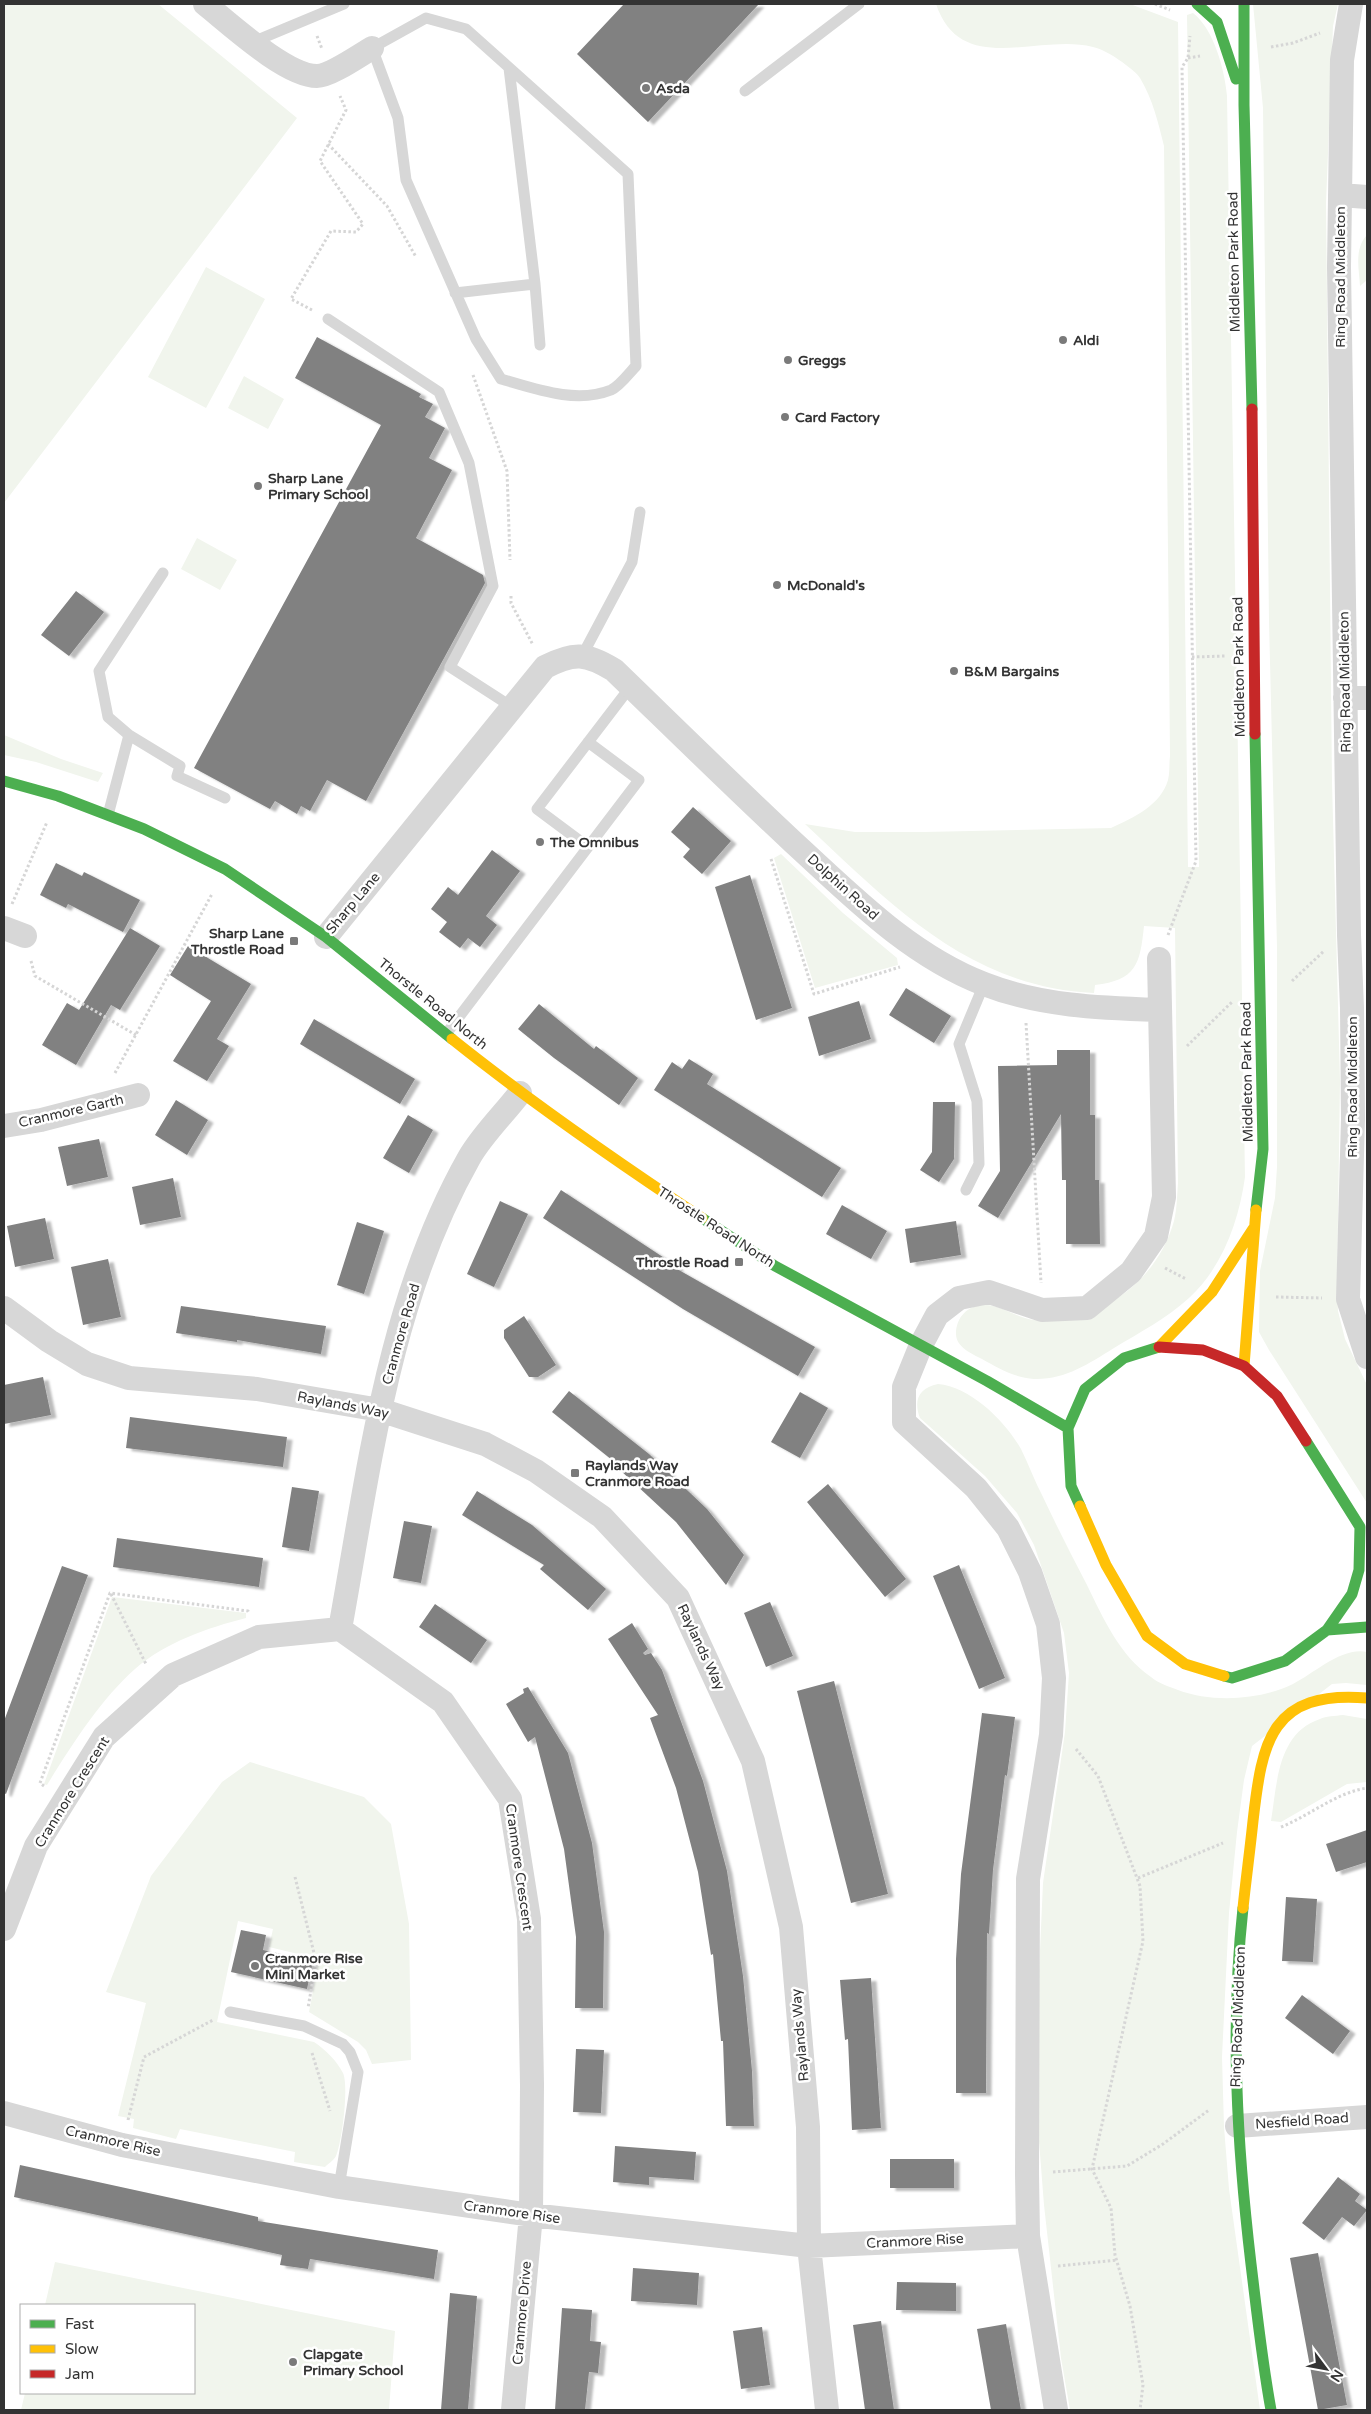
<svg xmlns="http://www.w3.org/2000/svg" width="1371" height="2414" font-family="'Varela Round',sans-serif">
  <defs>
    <filter id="shadow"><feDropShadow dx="5.5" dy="3" stdDeviation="1" flood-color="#0004"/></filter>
  </defs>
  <rect width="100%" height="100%" fill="#fff"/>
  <!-- green -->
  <path fill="#f1f5ed" d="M 4,4 L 158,4 L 297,118 L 4,503 Z
    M 936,4 L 1130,4 L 1178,22 L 1188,867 L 1199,867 L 1187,15 L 1193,13 C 1214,29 1225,71 1227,96 L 1245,1177 C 1239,1220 1223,1267 1189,1298 C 1167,1318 1139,1333 1114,1348 C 1088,1364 1065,1380 1034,1379 C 1015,1378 998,1368 982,1359 C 972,1354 956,1347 956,1334 C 956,1317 968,1305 984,1305 C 999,1304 1017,1318 1034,1320 C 1098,1325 1157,1282 1174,1221 C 1177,1209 1177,1196 1178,1183 L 1175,928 L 1144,926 C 1140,965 1136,980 1095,985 L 1094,993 C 968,987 891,904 805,824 L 855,832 L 924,832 L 1111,828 C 1133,818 1161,805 1168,780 C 1170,772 1169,764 1170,756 L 1164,146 C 1158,122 1153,100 1140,78 C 1137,73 1131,69 1126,65 C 1117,58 1105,50 1093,47 C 1038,33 961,78 936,4 Z
    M 1253,4 L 1338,4 L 1333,26 L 1326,203 L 1332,782 L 1340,1081 L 1337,1287 L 1338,1311 L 1345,1339 L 1367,1385 L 1367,1503 L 1269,1350 L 1259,1332 L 1260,1271 L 1275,1198 L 1277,1167 L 1277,947 L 1269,621 L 1263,108 Z
    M 1367,235 L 1367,280 L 1360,286 C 1359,268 1354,249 1367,235 Z
    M 206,267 L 265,299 L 206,408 L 148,377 Z
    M 244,376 L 284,399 L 268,429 L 228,408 Z
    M 197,538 L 237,560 L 220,590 L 181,569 Z
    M 4,735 L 61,759 L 103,773 L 98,782 L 36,762 L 4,755 Z
    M 781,854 L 843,913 L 897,958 L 898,965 L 815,988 L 774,858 Z
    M 938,1384 C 971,1387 1005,1421 1021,1449 C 1029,1465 1035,1482 1043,1497 C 1057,1527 1072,1556 1087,1585 C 1103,1618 1120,1656 1151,1677 C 1158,1683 1170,1687 1178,1690 C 1212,1703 1261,1700 1293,1684 C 1315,1673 1341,1647 1367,1652 L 1367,1685 L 1346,1683 L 1332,1684 L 1252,1746 L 1244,1780 L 1237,1832 L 1229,1913 L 1222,2057 L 1224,2127 L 1229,2189 L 1260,2410 L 1070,2410 L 1061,2358 L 1044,2205 L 1039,2141 L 1037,2018 L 1043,1883 L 1065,1732 L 1069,1673 L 1064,1633 L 1034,1545 L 1017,1513 L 985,1476 L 920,1418 C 913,1400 919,1388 938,1384 Z
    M 112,1597 L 246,1613 L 246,1618 C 207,1628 166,1642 135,1669 C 101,1699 71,1746 47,1785 L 44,1784 Z
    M 1343,1715 L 1367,1719 L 1367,1782 L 1347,1784 L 1281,1822 L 1271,1821 C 1277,1785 1277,1733 1320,1719 C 1326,1716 1335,1716 1343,1715 Z
    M 250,1762 L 364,1797 L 391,1824 L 409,1924 L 411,2060 L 372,2064 L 366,2050 L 358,2042 L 309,2012 L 319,1959 L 269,1947 L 273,1929 L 238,1921 L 217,2022 L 314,2042 C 326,2050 336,2060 343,2073 C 349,2086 342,2142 336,2156 C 334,2160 328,2164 325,2167 L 294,2162 L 295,2152 L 180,2129 L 176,2139 L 133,2128 L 134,2119 L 118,2116 L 146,2003 L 106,1992 L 151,1876 L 222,1782 Z
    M 55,2262 L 395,2331 L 389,2410 L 21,2410 L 25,2393 L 194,2393 L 194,2305 L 45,2305 Z"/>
  <!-- building -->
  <path fill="#818181" filter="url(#shadow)" d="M 624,4 L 759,4 L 648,122 L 577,54 Z
    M 317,337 L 421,394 L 419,397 L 433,404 L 425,417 L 445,428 L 429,458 L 452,470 L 416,538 L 483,575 L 485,583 L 366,801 L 327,780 L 310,811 L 301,806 L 297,814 L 275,801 L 270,809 L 194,768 L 381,425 L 295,378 Z
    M 76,591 L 104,612 L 69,656 L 41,635 Z
    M 693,807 L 731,841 L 702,874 L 683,857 L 690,849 L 671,832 Z
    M 492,850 L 520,871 L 486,916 L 497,925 L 480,947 L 468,938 L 460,948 L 439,932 L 447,922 L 431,909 L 448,887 L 458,895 Z
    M 56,863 L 82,876 L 84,872 L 140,900 L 123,932 L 68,904 L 66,908 L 40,895 Z
    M 750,875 L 792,1008 L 756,1020 L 715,887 Z
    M 130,928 L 160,946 L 120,1010 L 111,1005 L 76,1065 L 42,1045 L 67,1003 L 79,1010 Z
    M 188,946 L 251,984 L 217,1039 L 229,1046 L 207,1081 L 173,1061 L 211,1001 L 170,975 Z
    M 906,988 L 951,1016 L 934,1043 L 889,1015 Z
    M 859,1001 L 871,1039 L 819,1056 L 808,1017 Z
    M 539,1004 L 594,1049 L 596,1046 L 638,1078 L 619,1105 L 554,1058 L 518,1029 Z
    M 314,1019 L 415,1079 L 400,1104 L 300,1044 Z
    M 1057,1050 L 1090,1050 L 1090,1115 L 1095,1115 L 1095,1180 L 1099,1180 L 1100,1244 L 1066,1244 L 1066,1180 L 1062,1180 L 1061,1114 L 998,1218 L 978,1206 L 1000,1171 L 998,1066 L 1057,1065 Z
    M 689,1059 L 713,1074 L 707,1084 L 841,1168 L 822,1197 L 654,1090 L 672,1062 L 682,1069 Z
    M 176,1100 L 208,1120 L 187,1155 L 155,1135 Z
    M 933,1102 L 955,1102 L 954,1159 L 939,1182 L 920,1170 L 932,1152 Z
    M 408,1115 L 433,1130 L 409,1173 L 383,1158 Z
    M 99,1139 L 108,1177 L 67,1186 L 58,1147 Z
    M 173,1178 L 181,1217 L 140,1225 L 132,1187 Z
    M 561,1190 L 678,1267 L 677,1269 L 815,1347 L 798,1376 L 683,1309 L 543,1218 Z
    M 500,1201 L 528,1214 L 494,1287 L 467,1274 Z
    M 842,1205 L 887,1231 L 871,1259 L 826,1234 Z
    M 45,1218 L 54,1259 L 15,1267 L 7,1226 Z
    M 956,1221 L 961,1255 L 910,1263 L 905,1229 Z
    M 357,1222 L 384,1231 L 364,1294 L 337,1285 Z
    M 108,1259 L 121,1317 L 83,1325 L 71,1267 Z
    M 181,1306 L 326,1326 L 321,1354 L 237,1340 L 237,1342 L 176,1333 Z
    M 524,1316 L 556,1365 L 538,1377 L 529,1377 L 504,1338 L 504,1330 Z
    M 43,1377 L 51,1415 L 4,1424 L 4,1385 Z
    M 569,1391 L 649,1454 L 707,1509 L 744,1555 L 726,1585 L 676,1522 L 620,1470 L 622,1468 L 552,1412 Z
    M 800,1392 L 828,1408 L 800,1458 L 771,1442 Z
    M 130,1417 L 287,1437 L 283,1467 L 126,1448 Z
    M 828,1484 L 906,1579 L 885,1597 L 807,1502 Z
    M 292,1487 L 319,1491 L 309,1551 L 282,1547 Z
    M 477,1491 L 532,1525 L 606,1589 L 588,1610 L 540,1569 L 544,1565 L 462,1515 Z
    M 404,1521 L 432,1526 L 421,1583 L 393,1578 Z
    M 117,1538 L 263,1558 L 259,1587 L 113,1567 Z
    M 959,1565 L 1005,1678 L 979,1689 L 933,1576 Z
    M 62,1566 L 88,1575 L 6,1794 L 4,1793 L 4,1721 Z
    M 770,1602 L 793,1656 L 766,1667 L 744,1613 Z
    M 435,1604 L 487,1640 L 471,1663 L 419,1627 Z
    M 632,1623 L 648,1649 L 643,1653 L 645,1655 L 651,1653 L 662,1670 L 703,1781 L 727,1871 L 743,1976 L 752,2071 L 754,2126 L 726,2126 L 723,2041 L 721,2041 L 713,1954 L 711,1955 L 698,1872 L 676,1788 L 650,1718 L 658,1715 L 608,1639 Z
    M 834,1681 L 888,1894 L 851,1903 L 797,1691 Z
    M 528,1687 L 568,1753 L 592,1843 L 604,1932 L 603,2008 L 575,2008 L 576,1937 L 564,1849 L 535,1737 L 528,1742 L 506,1704 L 524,1693 L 523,1689 Z
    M 982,1713 L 1015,1717 L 1007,1776 L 1005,1775 L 993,1870 L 989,1934 L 987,1933 L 986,2093 L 956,2093 L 956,1959 L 961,1874 Z
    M 1367,1830 L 1367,1862 L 1336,1872 L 1326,1844 Z
    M 1286,1897 L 1317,1899 L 1313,1962 L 1282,1961 Z
    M 241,1930 L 266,1935 L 263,1950 L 313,1961 L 307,1989 L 231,1972 Z
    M 871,1978 L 881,2128 L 852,2130 L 848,2039 L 845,2040 L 840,1980 Z
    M 1302,1995 L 1350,2031 L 1333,2054 L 1285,2018 Z
    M 576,2049 L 604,2050 L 601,2113 L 573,2112 Z
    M 615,2146 L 696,2152 L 694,2180 L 649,2177 L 649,2185 L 613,2182 Z
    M 890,2159 L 954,2159 L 954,2188 L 890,2188 Z
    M 20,2165 L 258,2217 L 258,2221 L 438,2250 L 434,2279 L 310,2259 L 308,2269 L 280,2265 L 282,2255 L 14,2197 Z
    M 1338,2177 L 1360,2194 L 1355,2201 L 1367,2210 L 1354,2226 L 1342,2217 L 1324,2240 L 1302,2223 Z
    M 1318,2253 L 1347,2405 L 1318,2410 L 1290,2258 Z
    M 633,2268 L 699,2273 L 697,2305 L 631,2301 Z
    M 897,2282 L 956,2283 L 956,2311 L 896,2310 Z
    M 450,2293 L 477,2296 L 468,2410 L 441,2410 Z
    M 562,2308 L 592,2310 L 590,2341 L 601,2342 L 598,2373 L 589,2372 L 585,2410 L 555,2410 Z
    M 881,2321 L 894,2410 L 865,2410 L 853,2325 Z
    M 1006,2324 L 1021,2410 L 991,2410 L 977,2329 Z
    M 762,2327 L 770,2385 L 741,2389 L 733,2331 Z"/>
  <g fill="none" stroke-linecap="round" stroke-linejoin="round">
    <!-- path -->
    <path stroke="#d6d6d6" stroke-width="3" stroke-dasharray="2.5 2.5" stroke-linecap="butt" d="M 1155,4 L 1170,10
      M 317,36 L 322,49
      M 1271,47 L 1293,43 L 1320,33
      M 1188,58 L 1200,56
      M 328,144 L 387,206 L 416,257
      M 312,310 L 291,299 L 331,231 L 356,232 L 363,224 L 320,161 L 346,110 L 340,96
      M 473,375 L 507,471 L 510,560
      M 511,596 L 511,603 L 533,645
      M 1192,657 L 1226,656
      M 771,859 L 814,994 L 900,967
      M 12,904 L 47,822
      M 1168,935 L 1196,861 L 1182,67 L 1188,58 L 1190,36
      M 31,961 L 35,976 L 136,1035
      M 1292,981 L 1324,951
      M 1026,1023 L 1041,1283
      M 1187,1046 L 1232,1002
      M 115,1073 L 212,894
      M 1165,1268 L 1186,1279
      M 1276,1297 L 1322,1298
      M 111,1594 L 146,1664
      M 1076,1749 L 1098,1776 L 1140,1886 L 1143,1941 L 1092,2169 L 1111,2208 L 1115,2255 L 1130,2306 L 1143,2385 L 1140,2410
      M 44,1786 L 40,1783 L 110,1593 L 248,1611 L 249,1613
      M 1281,1827 C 1311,1815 1335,1793 1367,1788
      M 295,1877 L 316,1961 L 308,2008
      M 1138,1878 L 1223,1843
      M 312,2053 L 330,2111
      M 128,2120 L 144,2057 L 213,2020
      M 1053,2172 L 1127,2166 L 1163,2144 L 1209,2110
      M 1058,2266 L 1117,2260"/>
    <!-- lane -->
    <path stroke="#d7d7d7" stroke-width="11" d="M 426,18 L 466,29 L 628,174 L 636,366 C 630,372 620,386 611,390 C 576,404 536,389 501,379 L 476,339 L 406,180 L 398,118 L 372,48 Z
      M 253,42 L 344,4
      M 509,68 L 535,284 L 540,345
      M 745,91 L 859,4
      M 455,293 L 535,284
      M 328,319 L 439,392 L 469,463 L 493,586 L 450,667 L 512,707
      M 582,656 L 632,562 L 640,512
      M 129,735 L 108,717 L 99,671 L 163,573
      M 108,815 L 129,735 L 180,766 L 177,776 L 225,798
      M 588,847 L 537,809 L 631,686
      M 446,1034 L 639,780 L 588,742
      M 966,1190 L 979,1164 L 977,1101 L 959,1044 L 984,984
      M 230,2012 L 304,2026 L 343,2044 L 350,2052 L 358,2072 L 339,2187"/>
    <!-- street -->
    <path stroke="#d7d7d7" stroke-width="24" d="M 205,4 C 230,24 286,76 317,76 C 330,76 360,55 372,48
      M 1351,4 L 1342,60 L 1339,267 L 1349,935 L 1352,1008 L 1353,1119 L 1348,1299 L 1367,1357
      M 1340,195 L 1367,197
      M 1345,698 L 1367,698
      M 4,928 L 25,936
      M 326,937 L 545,667 C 574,652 586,653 614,670 C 674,728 733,786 794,843 C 852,896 909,955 984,984 C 1040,1006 1100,1008 1159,1010
      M 4,1126 L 41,1120 L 138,1095
      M 4,1308 L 49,1341 L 87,1364 L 129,1378 L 257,1389 L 380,1410 L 485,1444 L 536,1471 L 602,1517 L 678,1598 L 753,1761 L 791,1927 L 808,2127 L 809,2246 L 827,2410
      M 340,1629 C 369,1470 388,1301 469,1158 C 482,1135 504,1114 520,1093
      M 4,1929 L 36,1846 L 104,1737 L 173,1675 L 259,1637 L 340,1629 L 443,1702 L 510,1799 L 529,1919 L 532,2085 L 531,2215 L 513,2410
      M 4,2113 L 122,2145 L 339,2187 L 531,2215 L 809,2246 L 1028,2236
      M 1237,2126 L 1367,2117
      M 1056,2410 L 1028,2236 L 1027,2174 L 1028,1879 L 1051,1735 L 1054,1678 L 1048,1624 L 1030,1572 L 1008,1528 L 976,1488 L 904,1422 L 904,1387 L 921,1345 L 937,1315 L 959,1298 L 989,1292 L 1042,1310 L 1087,1308 L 1131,1272 L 1156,1236 L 1164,1197 L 1159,959"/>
    <!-- fast -->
    <path stroke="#4caf50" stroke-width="11" d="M 1197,4 L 1217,22 L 1236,79
      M 1244,4 L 1244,105 L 1252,409
      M 1255,734 L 1263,1149 L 1256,1210
      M 4,781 L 58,796 L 144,829 L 225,869 L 326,937 L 452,1039
      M 702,1218 L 775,1266 L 987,1381 L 1068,1428
      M 1080,1506 L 1071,1486 L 1068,1428 L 1085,1389 L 1124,1358 L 1159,1347
      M 1327,1630 L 1367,1627
      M 1224,1676 L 1232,1678 L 1285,1661 L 1327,1630 L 1352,1594 L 1359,1570 L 1360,1527 L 1306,1441
      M 1243,1908 C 1230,2027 1237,2145 1251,2264 C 1257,2313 1262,2361 1271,2410"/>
    <!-- slow -->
    <path stroke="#ffc107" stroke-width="11" d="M 452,1039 C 532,1103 616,1161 702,1218
      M 1159,1347 L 1212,1292 L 1253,1229
      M 1244,1366 L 1256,1210
      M 1080,1506 L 1106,1565 L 1147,1636 L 1185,1664 L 1224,1676
      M 1243,1908 C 1246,1879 1250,1850 1253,1821 C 1262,1741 1271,1690 1367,1698"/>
    <!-- jam -->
    <path stroke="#c62828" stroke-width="11" d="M 1252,409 L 1255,734
      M 1159,1347 L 1203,1350 L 1244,1366 L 1277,1396 L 1306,1441"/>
  </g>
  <!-- markers -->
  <g fill="#7a7a7a" stroke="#fff" stroke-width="2">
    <circle cx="646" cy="88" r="5"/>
    <circle cx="1063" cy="340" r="5"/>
    <circle cx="788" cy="360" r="5"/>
    <circle cx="785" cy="417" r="5"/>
    <circle cx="258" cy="486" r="5"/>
    <circle cx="777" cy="585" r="5"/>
    <circle cx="954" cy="671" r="5"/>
    <circle cx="540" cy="842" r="5"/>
    <rect x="289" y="936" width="10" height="10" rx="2.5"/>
    <rect x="734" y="1257" width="10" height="10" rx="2.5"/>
    <rect x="570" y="1468" width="10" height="10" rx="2.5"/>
    <circle cx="255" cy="1966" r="5"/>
    <circle cx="293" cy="2362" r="5"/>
  </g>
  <g text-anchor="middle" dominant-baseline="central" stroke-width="5" stroke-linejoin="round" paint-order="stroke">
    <!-- poi labels -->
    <g font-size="14" font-weight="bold" fill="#333" stroke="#fff" text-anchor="start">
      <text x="656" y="88">Asda</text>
      <text x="1073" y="340">Aldi</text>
      <text x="798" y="360">Greggs</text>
      <text x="795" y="417">Card Factory</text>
      <text x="268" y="478">Sharp Lane<tspan x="268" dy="16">Primary School</tspan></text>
      <text x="787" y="585">McDonald's</text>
      <text x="964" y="671">B&amp;M Bargains</text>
      <text x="550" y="842">The Omnibus</text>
      <text x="284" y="933" text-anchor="end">Sharp Lane<tspan x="284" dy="16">Throstle Road</tspan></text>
      <text x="729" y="1262" text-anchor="end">Throstle Road</text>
      <text x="585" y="1465">Raylands Way<tspan x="585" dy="16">Cranmore Road</tspan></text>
      <text x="265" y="1958">Cranmore Rise<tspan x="265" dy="16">Mini Market</tspan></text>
      <text x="303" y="2354">Clapgate<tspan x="303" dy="16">Primary School</tspan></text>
    </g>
    <!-- street labels -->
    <g font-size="14" fill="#333" stroke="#fff">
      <text transform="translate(1234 262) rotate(-91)">Middleton Park Road</text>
      <text transform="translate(1340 277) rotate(-90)">Ring Road Middleton</text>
      <text transform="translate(1239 667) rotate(-91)">Middleton Park Road</text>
      <text transform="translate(1345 682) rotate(-91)">Ring Road Middleton</text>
      <text transform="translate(843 887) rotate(42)">Dolphin Road</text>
      <text transform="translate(353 903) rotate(-50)">Sharp Lane</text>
      <text transform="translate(433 1004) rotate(39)">Thorstle Road North</text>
      <text transform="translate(1247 1072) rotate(-91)">Middleton Park Road</text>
      <text transform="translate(1352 1087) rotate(-90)">Ring Road Middleton</text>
      <text transform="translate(71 1111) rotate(-13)">Cranmore Garth</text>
      <text transform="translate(716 1227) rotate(33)">Throstle Road North</text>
      <text transform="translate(401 1334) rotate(-74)">Cranmore Road</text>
      <text transform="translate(343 1405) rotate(11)">Raylands Way</text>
      <text transform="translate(701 1647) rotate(65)">Raylands Way</text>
      <text transform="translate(72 1792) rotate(-58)">Cranmore Crescent</text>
      <text transform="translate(519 1867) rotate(82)">Cranmore Crescent</text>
      <text transform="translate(1238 2017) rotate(-88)">Ring Road Middleton</text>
      <text transform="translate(800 2035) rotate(-95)">Raylands Way</text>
      <text transform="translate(1302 2121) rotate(-4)">Nesfield Road</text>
      <text transform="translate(113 2141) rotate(13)">Cranmore Rise</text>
      <text transform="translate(512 2212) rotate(8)">Cranmore Rise</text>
      <text transform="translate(915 2241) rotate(-3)">Cranmore Rise</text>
      <text transform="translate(522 2313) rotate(-85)">Cranmore Drive</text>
    </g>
  </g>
  <!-- border -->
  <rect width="1371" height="2414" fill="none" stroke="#333333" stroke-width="10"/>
  <!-- legend -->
  <rect x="20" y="2304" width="175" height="90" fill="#ffffff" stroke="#adadad"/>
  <rect x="30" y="2320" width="25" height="8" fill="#4caf50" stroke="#adadad"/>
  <text x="65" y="2329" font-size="15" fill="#333333">Fast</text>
  <rect x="30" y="2345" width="25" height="8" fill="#ffc107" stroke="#adadad"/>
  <text x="65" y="2354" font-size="15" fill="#333333">Slow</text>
  <rect x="30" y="2370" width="25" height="8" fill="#c62828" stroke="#adadad"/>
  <text x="65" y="2379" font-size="15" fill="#333333">Jam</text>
  <!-- north arrow -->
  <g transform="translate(1326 2369) rotate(122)" stroke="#ffffff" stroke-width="4" paint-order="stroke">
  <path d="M0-4L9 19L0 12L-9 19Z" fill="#333333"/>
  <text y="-8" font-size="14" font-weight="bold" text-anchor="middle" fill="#333333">N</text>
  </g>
</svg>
